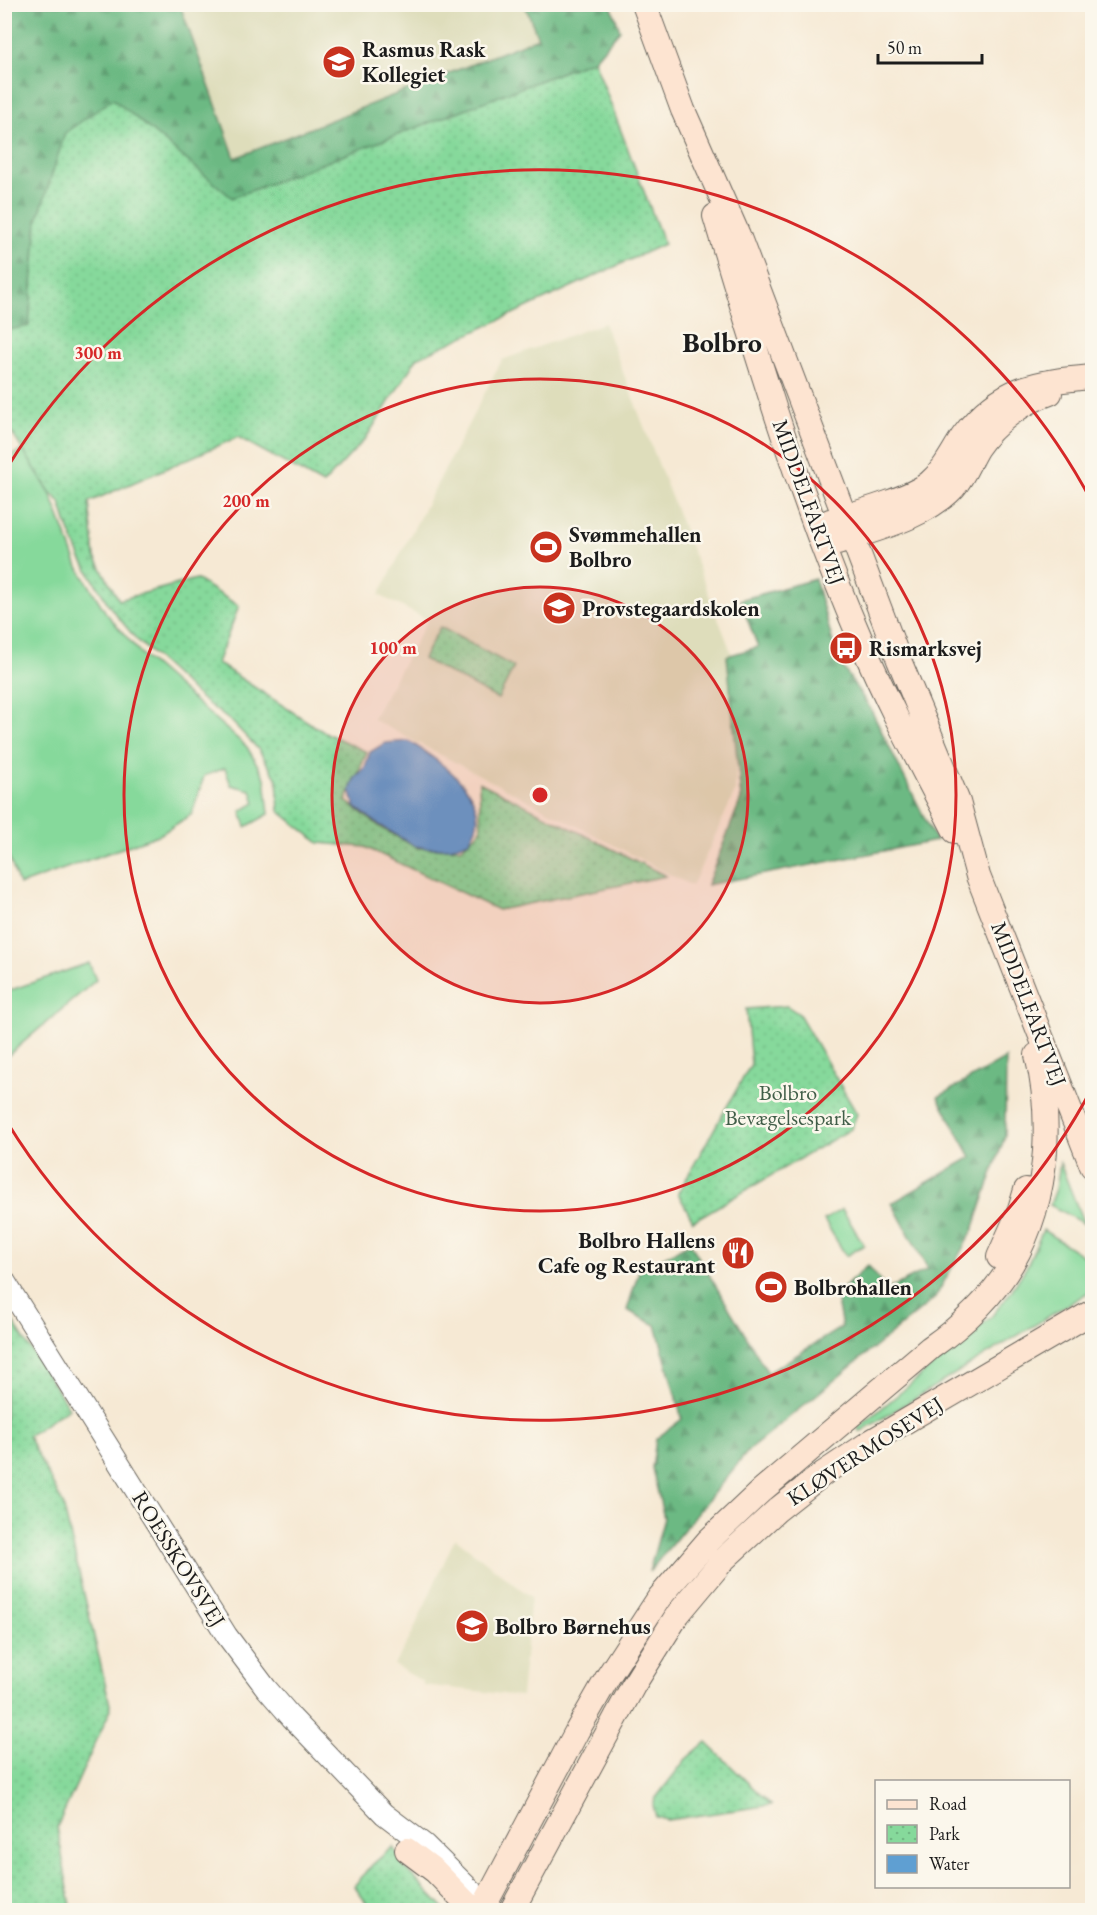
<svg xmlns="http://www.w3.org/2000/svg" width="1097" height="1915" font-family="'EB Garamond',serif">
  <defs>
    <pattern id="forest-firs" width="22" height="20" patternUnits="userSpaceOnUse" patternTransform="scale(1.5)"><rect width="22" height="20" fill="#6cb983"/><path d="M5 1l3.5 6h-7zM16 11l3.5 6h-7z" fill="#5d9e71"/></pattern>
    <pattern id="park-dots" width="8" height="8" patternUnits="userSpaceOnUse" patternTransform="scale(1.5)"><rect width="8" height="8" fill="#86d99b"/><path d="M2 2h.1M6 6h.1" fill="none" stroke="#73ba85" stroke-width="1.8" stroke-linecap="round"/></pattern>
  </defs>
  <rect width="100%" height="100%" fill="#fbf7ec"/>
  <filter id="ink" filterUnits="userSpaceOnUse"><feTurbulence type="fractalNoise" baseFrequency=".0167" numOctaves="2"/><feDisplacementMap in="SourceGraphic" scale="12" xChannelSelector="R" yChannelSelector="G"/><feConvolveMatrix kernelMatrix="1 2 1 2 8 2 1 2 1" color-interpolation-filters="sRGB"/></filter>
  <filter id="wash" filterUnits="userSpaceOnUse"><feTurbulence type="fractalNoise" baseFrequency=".008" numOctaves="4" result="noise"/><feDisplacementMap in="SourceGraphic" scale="24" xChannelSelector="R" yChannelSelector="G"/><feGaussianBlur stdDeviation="1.35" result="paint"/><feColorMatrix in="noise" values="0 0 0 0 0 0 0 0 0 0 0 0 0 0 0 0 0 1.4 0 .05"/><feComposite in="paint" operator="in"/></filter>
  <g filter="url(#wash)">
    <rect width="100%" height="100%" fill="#f6e9d4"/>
    <!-- built -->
    <path fill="#deddbb" d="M 180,5 L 525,5 L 538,38 L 235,159 Z
      M 604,323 L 740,675 L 735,792 L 692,886 L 372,719 L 428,620 L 379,595 L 502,360 Z
      M 455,1538 L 531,1597 L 521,1696 L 423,1685 L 422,1681 L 394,1665 L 409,1640 Z"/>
    <!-- grass -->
    <path fill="#86d99b" stroke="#517a5c" stroke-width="1.5" d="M 24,450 L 51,495 L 78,567 L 106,613 L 143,656 L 247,747 L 265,778 L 269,814 L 246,827 L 241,811 L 255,803 L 251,790 L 231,785 L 225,768 L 204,776 L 192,814 L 161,834 L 19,885 L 5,846 L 4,458 Z
      M 89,963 L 96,980 L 5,1058 L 5,992 Z
      M 1060,1163 L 1084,1224 L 1050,1205 L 1056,1189 Z
      M 842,1209 L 864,1245 L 846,1256 L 824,1220 Z
      M 1043,1230 L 1088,1259 L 1092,1265 L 1092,1290 L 860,1432 L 858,1428 L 991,1317 L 1010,1293 L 1027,1266 Z"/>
    <!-- forest -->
    <path fill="url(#forest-firs)" stroke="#446a50" stroke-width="1.5" d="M 5,5 L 180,5 L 235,158 L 538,38 L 525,5 L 611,5 L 620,30 L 594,60 L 232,198 L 113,99 L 37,222 L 29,326 L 5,331 Z
      M 815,579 L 838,660 L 870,708 L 936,841 L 707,885 L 741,799 L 727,656 L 758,647 L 740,600 Z
      M 1006,1058 L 1005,1136 L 973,1230 L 935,1298 L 749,1450 L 649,1572 L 664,1518 L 652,1468 L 656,1439 L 682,1419 L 656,1325 L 627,1310 L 639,1271 L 690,1243 L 768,1373 L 842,1327 L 836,1295 L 868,1265 L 887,1290 L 928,1269 L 892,1203 L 971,1157 L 938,1097 Z"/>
    <!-- park -->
    <path fill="url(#park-dots)" stroke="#517a5c" stroke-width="1.5" d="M 594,60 L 664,244 L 417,358 L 366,438 L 323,484 L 238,437 L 89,502 L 95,557 L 119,600 L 196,579 L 239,606 L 217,663 L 322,731 L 367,752 L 346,801 L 383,829 L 417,848 L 461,848 L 481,830 L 479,782 L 666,876 L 498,910 L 365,847 L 319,843 L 279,811 L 277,779 L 258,749 L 233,723 L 200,698 L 136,639 L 110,607 L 81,559 L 67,525 L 60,502 L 50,492 L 13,435 L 5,417 L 5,331 L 29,326 L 37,222 L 65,133 L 113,99 L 232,198 Z
      M 440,627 L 514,667 L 498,699 L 423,659 Z
      M 787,1006 L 799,1014 L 857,1114 L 851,1129 L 693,1221 L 678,1193 L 751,1064 L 746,1009 Z
      M 5,1310 L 69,1408 L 28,1436 L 63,1504 L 111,1709 L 57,1827 L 71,1906 L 75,1910 L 5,1910 Z
      M 706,1742 L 771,1805 L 667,1820 L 656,1817 L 653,1805 L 655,1799 L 686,1759 Z
      M 393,1847 L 405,1868 L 445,1910 L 363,1910 L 368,1905 L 354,1886 L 373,1864 Z"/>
    <!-- water -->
    <path fill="#5f9fd2" stroke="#3e5e77" stroke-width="1.5" d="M 409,741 C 434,758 483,788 477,824 C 476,830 472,836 469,841 L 451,848 L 425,848 L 414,846 L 381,826 L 355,807 L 350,790 L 354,779 L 365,767 L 370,752 L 385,743 Z"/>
  </g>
  <g filter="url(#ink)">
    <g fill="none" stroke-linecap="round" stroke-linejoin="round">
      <defs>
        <path id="tertiary" d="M 4,1280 L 227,1636 L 266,1688 L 292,1718 L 384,1814 L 425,1845 L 491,1910"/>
        <path id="secondary" d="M 644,4 L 683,110 L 738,235 L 899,660 L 958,802 L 978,876 L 1092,1166
          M 715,216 C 758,360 802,505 862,643 C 889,707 923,769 955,831
          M 830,521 C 856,513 909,499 929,483 C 945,470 952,452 964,435 C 1001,386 1036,382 1092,377
          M 838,542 C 876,529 925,518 954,487 C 964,476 969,461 977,448 C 994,423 1021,403 1050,393
          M 999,1257 L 1020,1210 L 1026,1190
          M 407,1850 L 435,1871 L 473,1910
          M 482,1910 L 577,1731 L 609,1675 L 659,1598 L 708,1541 L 762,1490 L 930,1348 C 1002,1298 1038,1239 1045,1151 C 1047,1118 1045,1087 1037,1055
          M 512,1910 L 633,1686 L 678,1614 L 724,1559 L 777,1510 L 824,1473 L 872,1441 L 1092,1312"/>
      </defs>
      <!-- tertiary casing -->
      <use href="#tertiary" stroke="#68645c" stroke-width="23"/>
      <!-- secondary casing -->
      <use href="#secondary" stroke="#68645c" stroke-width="26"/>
      <!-- tertiary -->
      <use href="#tertiary" stroke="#fff" stroke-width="21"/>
      <!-- secondary -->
      <use href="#secondary" stroke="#fde4d1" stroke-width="24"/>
    </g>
  </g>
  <!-- distance rings -->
  <circle cx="540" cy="795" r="208" fill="#d62828" fill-opacity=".12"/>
  <g fill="none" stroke="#d62828" stroke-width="3">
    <circle cx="540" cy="795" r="208"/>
    <circle cx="540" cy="795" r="416"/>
    <path d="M1092 1088A625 625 0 0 1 7 1122M7 468A625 625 0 0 1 1092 502"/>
  </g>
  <!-- icons -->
  <defs>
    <symbol id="university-disc" viewBox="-11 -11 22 22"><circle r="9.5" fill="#c8321e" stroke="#fbf7ec"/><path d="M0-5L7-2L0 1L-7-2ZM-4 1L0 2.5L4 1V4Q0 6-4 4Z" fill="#fff"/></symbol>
    <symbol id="stadium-disc" viewBox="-11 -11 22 22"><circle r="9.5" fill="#c8321e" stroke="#fbf7ec"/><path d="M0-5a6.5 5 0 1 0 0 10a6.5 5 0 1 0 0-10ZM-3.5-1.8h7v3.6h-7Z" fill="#fff"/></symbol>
    <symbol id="school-disc" viewBox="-11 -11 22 22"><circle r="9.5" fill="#c8321e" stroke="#fbf7ec"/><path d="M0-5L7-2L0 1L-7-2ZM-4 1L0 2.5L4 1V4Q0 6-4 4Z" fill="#fff"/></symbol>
    <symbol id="bus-disc" viewBox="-11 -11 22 22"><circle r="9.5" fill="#c8321e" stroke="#fbf7ec"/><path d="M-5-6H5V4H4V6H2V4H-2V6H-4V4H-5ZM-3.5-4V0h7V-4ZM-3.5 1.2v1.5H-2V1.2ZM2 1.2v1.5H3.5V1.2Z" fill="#fff"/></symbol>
    <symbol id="restaurant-disc" viewBox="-11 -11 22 22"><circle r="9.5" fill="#c8321e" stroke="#fbf7ec"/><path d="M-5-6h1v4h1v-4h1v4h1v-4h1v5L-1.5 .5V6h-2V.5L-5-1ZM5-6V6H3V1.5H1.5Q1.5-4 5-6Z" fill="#fff"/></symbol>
  </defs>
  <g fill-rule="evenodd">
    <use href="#university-disc" x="320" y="43" width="38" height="38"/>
    <use href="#stadium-disc" x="527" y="528" width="38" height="38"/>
    <use href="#school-disc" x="540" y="589" width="38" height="38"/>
    <use href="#bus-disc" x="827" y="629" width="38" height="38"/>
    <use href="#restaurant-disc" x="719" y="1234" width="38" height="38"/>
    <use href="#stadium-disc" x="752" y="1268" width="38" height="38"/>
    <use href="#school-disc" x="453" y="1607" width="38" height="38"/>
  </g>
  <g text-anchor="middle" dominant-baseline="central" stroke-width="5" stroke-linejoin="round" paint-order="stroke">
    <!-- poi labels -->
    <g font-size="22" font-weight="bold" fill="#1c1c1c" stroke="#fbf7ec" text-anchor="start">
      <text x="362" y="49">Rasmus Rask<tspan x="362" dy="25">Kollegiet</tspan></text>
      <text x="569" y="534">Svømmehallen<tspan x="569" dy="25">Bolbro</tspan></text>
      <text x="582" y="608">Provstegaardskolen</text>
      <text x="869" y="648">Rismarksvej</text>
      <text x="715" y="1240" text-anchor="end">Bolbro Hallens<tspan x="715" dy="25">Cafe og Restaurant</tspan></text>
      <text x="794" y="1287">Bolbrohallen</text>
      <text x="495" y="1626">Bolbro Børnehus</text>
    </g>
    <!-- street labels -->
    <g font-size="22" fill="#1c1c1c" stroke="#fbf7ec">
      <text transform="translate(809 502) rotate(70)">MIDDELFARTVEJ</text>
      <text transform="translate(1029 1004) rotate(69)">MIDDELFARTVEJ</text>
      <text transform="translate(865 1451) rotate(-33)">KLØVERMOSEVEJ</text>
      <text transform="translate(179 1559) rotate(58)">ROESSKOVSVEJ</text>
    </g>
    <!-- park labels -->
    <g font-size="22" fill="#415e48" stroke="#fbf7ec">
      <text x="788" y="1092">Bolbro<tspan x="788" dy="25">Bevægelsespark</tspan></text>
    </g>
    <!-- district labels -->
    <g font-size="28" font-weight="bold" fill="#1c1c1c" stroke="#fbf7ec">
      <text x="722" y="342">Bolbro</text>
    </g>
  </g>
  <circle cx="540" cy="795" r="9" fill="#d62828" stroke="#fbf7ec" stroke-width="3"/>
  <g font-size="18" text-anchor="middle" font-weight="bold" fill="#d62828" stroke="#fbf7ec" stroke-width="5" stroke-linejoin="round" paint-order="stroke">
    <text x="98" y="359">300 m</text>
    <text x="246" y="507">200 m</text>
    <text x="393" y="654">100 m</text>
  </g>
  <!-- margin -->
  <rect width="1097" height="1915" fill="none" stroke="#fbf7ec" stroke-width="24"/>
  <!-- legend -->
  <rect x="875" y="1780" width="195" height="108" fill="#fbf7ec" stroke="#a29f99" stroke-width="1.5"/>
  <rect x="887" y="1800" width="30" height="9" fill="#fde4d1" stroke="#a29f99" stroke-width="1.5"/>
  <text x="929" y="1810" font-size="18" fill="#1c1c1c">Road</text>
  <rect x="887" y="1825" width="30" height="18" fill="url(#park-dots)" stroke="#a29f99" stroke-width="1.5"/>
  <text x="929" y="1840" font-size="18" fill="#1c1c1c">Park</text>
  <rect x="887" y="1855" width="30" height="18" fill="#5f9fd2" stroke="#a29f99" stroke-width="1.5"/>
  <text x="929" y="1870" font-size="18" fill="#1c1c1c">Water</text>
  <!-- scale -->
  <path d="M878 54v9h104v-9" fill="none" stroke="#1c1c1c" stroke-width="3"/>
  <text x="887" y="54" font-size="18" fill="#1c1c1c" stroke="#fbf7ec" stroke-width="4.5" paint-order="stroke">50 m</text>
</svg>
